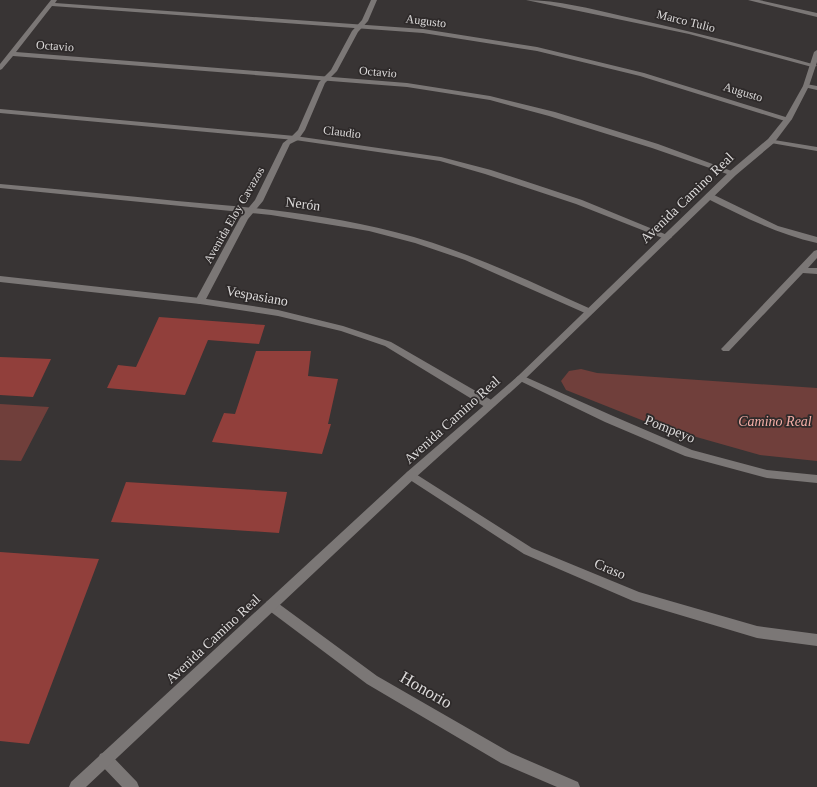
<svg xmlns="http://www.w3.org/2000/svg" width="817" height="787" font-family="Georgia,serif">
  <rect width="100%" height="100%" fill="#383434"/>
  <!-- green -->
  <path fill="#703f3b" d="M 581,369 L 597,373 L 817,388 L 817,461 L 760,455 L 654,425 L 566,390 L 561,381 L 569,371 Z
    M 0,404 L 49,407 L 21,461 L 0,460 Z"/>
  <!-- building -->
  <path fill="#913f3b" d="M 159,317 L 265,325 L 259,344 L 208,340 L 185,395 L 107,388 L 118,365 L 136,367 Z
    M 256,351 L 311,351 L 308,376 L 338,379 L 328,424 L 331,424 L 322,454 L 212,442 L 224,413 L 235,414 Z
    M 0,357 L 51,359 L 33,397 L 0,395 Z
    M 126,482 L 287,492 L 279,533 L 111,522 Z
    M 0,552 L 99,559 L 29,744 L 0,741 Z"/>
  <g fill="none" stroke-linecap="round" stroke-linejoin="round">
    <!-- service -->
    <path fill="#7b7776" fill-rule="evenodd" d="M 706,194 L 712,194 L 778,226 L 817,237 L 817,243 C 777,234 742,216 706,198 Z
      M 817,250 L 817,258 L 808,268 L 817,268 L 817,274 L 803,273 L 729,351 L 723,351 L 721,349 L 723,347 L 814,251 Z"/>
    <!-- pedestrian -->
    <path fill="#7b7776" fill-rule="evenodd" d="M 371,0 L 377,0 L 368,21 L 358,32 L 337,71 L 325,83 L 305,130 L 298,140 L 290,144 L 263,201 L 248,219 L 205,301 L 200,304 L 197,303 L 195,301 L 240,218 L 255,200 L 283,143 L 292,136 L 298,130 L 319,82 L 331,70 L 352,31 L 362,20 Z"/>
    <!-- minor -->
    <path fill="#7b7776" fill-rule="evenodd" d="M 51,0 L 57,0 L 55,3 L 423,29 L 537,47 L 644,73 L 792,119 L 788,121 L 785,121 L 640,76 L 537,51 L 423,33 L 52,6 L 16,52 L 407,83 L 490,96 L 555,112 L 658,144 L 737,173 L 733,175 L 730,175 L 652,148 L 549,116 L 490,100 L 407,87 L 13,56 L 2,69 L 0,70 L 0,64 Z
      M 526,0 C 558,0 591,9 622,16 C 687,30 752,47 816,65 L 817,66 L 812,67 L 689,34 Z
      M 748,0 L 759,0 L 817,13 L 817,17 Z
      M 806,84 L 817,86 L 817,90 L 804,87 L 803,86 Z
      M 0,109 L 295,136 L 441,157 L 491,170 L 582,200 L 672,237 L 668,240 L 665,239 L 576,204 L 485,174 L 440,161 L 295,140 L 0,113 Z
      M 768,139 L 817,147 L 817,151 L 771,143 L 768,143 Z
      M 0,184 C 59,189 118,195 177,201 C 250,207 324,214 395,232 C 463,249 527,280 591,309 L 593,311 L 591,313 L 585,313 L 465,260 L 415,243 L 369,231 L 271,215 L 0,188 Z
      M 0,276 L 200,298 L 278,310 L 343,326 L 391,342 L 493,401 L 494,404 L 493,407 L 485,407 L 385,346 L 341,331 L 278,316 L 200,304 L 0,282 Z
      M 521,375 L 613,416 L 692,450 L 767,470 L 817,475 L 817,483 L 767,478 L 685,456 L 605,422 L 518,380 L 516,378 L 518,376 Z
      M 411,471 L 532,548 L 639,592 L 757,626 L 817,634 L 817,646 L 757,638 L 633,601 L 524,554 L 407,478 L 406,475 L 407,472 Z
      M 271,600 L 275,601 L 377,676 L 511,753 L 578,782 L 580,787 L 557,787 L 501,763 L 367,684 L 267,609 L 265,605 L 267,601 Z
      M 105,752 L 110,754 L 137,782 L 139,787 L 122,787 L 100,764 L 98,759 L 100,754 Z"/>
    <!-- tertiary -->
    <path fill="#7b7776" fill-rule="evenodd" d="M 817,50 L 817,62 L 809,86 L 792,119 L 774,143 L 736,175 L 524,380 L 415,478 L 86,787 L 69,787 L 71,782 L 407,472 L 518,376 L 730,171 L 768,139 L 785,118 L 803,86 L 814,52 Z"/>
  </g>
  <g text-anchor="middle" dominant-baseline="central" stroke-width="3.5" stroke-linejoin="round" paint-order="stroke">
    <!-- far-street labels -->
    <g font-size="12" fill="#dcdada" stroke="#2e2a2a">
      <text transform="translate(426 21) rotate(7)">Augusto</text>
      <text transform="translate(686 21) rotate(14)">Marco Tulio</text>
      <text transform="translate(55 46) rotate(4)">Octavio</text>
      <text transform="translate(378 72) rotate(5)">Octavio</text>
      <text transform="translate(743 92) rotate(17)">Augusto</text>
      <text transform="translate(342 132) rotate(7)">Claudio</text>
      <text transform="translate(234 215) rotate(-60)">Avenida Eloy Cavazos</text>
    </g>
    <!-- street labels -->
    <g font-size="14" fill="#dcdada" stroke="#2e2a2a">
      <text transform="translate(687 198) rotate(-44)">Avenida Camino Real</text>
      <text transform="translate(303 204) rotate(7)">Nerón</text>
      <text transform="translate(257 296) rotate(10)">Vespasiano</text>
      <text transform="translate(452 420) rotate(-42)">Avenida Camino Real</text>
      <text transform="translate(670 429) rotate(22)">Pompeyo</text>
      <text transform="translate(610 569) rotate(23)">Craso</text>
      <text transform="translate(213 639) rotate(-43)">Avenida Camino Real</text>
    </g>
    <!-- park labels -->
    <g font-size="14" font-style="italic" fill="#f4ada6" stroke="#2e2a2a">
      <text x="775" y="421">Camino Real</text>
    </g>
    <!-- near-street labels -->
    <g font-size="17" fill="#dcdada" stroke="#2e2a2a">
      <text transform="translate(426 690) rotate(30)">Honorio</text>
    </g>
  </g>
</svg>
